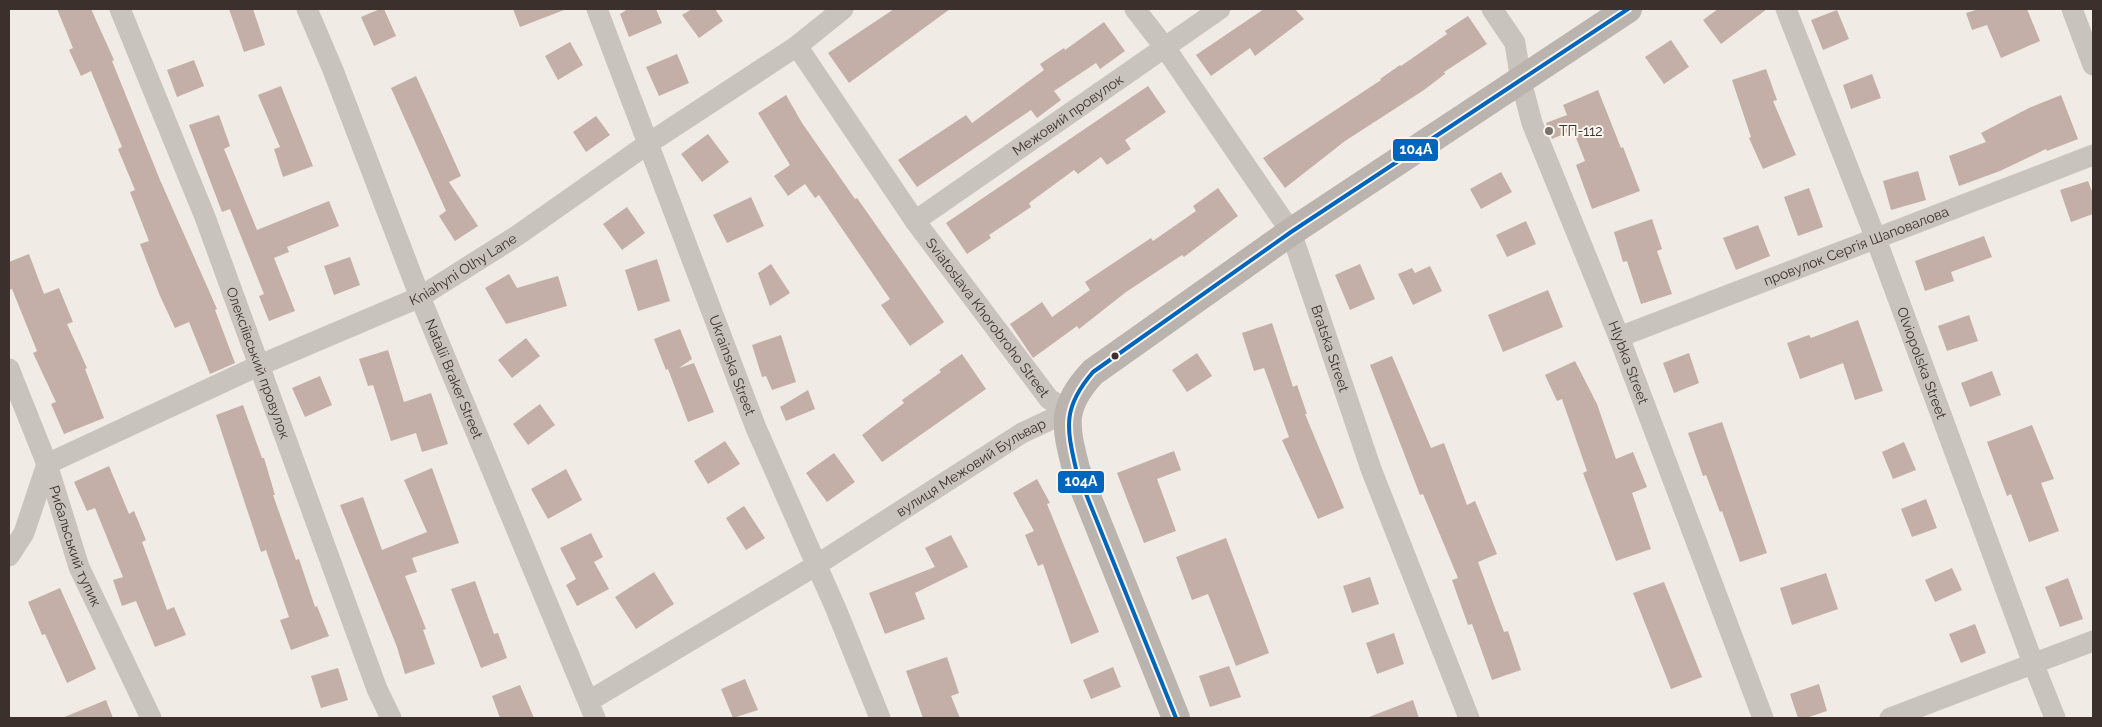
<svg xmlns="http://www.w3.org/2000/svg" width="2102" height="727" font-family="Raleway,sans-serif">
  <rect width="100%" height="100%" fill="#f0ebe5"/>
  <!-- building -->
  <path fill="#c3afa7" d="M 57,9 L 91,9 L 114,60 L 112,61 L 160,180 L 217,309 L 215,310 L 235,363 L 210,374 L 189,322 L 175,328 L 160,296 L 140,244 L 149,241 L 130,192 L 135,190 L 118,149 L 122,147 L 91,71 L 81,76 L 69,50 L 73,48 Z
    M 229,9 L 253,9 L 265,45 L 244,52 Z
    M 380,9 L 384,9 L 396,36 L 374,46 L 361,17 Z
    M 513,9 L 564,9 L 564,10 L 520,27 Z
    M 628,9 L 656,9 L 662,23 L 629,37 L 620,14 Z
    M 692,9 L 715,9 L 723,21 L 699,38 L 682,15 Z
    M 894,9 L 950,9 L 849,83 L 828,53 Z
    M 1264,9 L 1295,9 L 1304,19 L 1255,56 L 1250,48 L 1211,76 L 1196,55 Z
    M 1718,9 L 1767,9 L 1721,44 L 1703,20 Z
    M 1979,9 L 2027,9 L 2040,41 L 2001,58 L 1987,25 L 1972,30 L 1966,13 Z
    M 1837,10 L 1849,39 L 1823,50 L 1811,20 Z
    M 1468,16 L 1487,44 L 1444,72 L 1445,74 L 1424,90 L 1345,141 L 1285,188 L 1263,158 L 1381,80 L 1380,79 L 1400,65 L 1401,66 L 1447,34 L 1445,31 Z
    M 1104,22 L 1125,51 L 1100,69 L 1096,63 L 1054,91 L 1061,100 L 1037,118 L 1031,110 L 917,187 L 898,160 L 966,115 L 972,123 L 1044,70 L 1040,64 L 1064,48 L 1065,50 Z
    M 1671,40 L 1689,67 L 1664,84 L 1645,57 Z
    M 570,42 L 583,65 L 558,80 L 545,56 Z
    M 677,54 L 689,83 L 659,96 L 646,67 Z
    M 194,60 L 204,86 L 177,97 L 167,70 Z
    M 1766,69 L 1777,100 L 1773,101 L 1796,155 L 1763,169 L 1749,138 L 1751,137 L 1732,80 Z
    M 1872,74 L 1881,98 L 1851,109 L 1843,85 Z
    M 416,76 L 461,176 L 449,182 L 478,226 L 455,241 L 439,216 L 446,211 L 391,88 Z
    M 281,86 L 313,166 L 283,177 L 274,149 L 280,147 L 258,95 Z
    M 1148,86 L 1166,112 L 1125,140 L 1131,149 L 1107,165 L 1101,157 L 1078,174 L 1074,170 L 1029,203 L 1031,207 L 989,235 L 991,238 L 967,254 L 946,223 Z
    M 1598,90 L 1621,148 L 1623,147 L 1640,191 L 1592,209 L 1576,165 L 1585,161 L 1573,130 L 1552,139 L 1546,123 L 1567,115 L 1563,105 Z
    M 786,95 L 802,123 L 855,199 L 857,198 L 944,322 L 910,346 L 881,305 L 890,299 L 819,195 L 815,198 L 805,184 L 788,196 L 774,176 L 790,165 L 758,113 Z
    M 2061,95 L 2078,139 L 2047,151 L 2046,149 L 2000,171 L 1959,186 L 1949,156 L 1986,142 L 1981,133 L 2029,108 Z
    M 219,115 L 230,146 L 224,149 L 257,230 L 329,201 L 339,226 L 287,247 L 289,252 L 274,258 L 295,311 L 269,321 L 259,296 L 264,294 L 230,209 L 222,212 L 189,125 Z
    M 596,116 L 610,135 L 586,152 L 573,132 Z
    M 708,134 L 729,162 L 702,182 L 681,154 Z
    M 1918,171 L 1926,200 L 1891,210 L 1883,181 Z
    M 1501,172 L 1512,192 L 1481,209 L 1470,189 Z
    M 2088,181 L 2093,194 L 2093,214 L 2071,222 L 2060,190 Z
    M 1218,188 L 1238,216 L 1184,257 L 1182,255 L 1126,292 L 1079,329 L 1077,326 L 1033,358 L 1010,324 L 1042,302 L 1052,317 L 1090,290 L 1085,282 L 1151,238 L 1153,241 L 1196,211 L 1193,206 Z
    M 1809,188 L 1823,227 L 1798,236 L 1784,197 Z
    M 751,197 L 764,226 L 727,243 L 713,215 Z
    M 627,207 L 645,233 L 622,250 L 603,224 Z
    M 1652,219 L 1662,249 L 1657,251 L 1672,294 L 1641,304 L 1627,261 L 1623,262 L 1614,232 Z
    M 1526,221 L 1536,244 L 1507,257 L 1496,235 Z
    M 1758,225 L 1770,256 L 1736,270 L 1723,238 Z
    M 1984,236 L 1992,257 L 1951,272 L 1954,281 L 1925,291 L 1915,261 Z
    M 29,254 L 44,294 L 59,288 L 73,322 L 67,324 L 87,368 L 85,369 L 104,418 L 64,434 L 51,404 L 56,402 L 33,353 L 37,351 L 12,289 L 9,290 L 9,262 Z
    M 350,257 L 360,285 L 334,295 L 324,266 Z
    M 657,259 L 670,301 L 638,311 L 625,270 Z
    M 771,264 L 790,293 L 770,306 L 758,273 Z
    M 1360,264 L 1375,299 L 1350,310 L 1335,275 Z
    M 1430,266 L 1442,291 L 1413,305 L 1398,274 L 1412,268 L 1415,273 Z
    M 509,274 L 517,288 L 558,276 L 567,306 L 506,324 L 485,288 Z
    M 1548,290 L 1563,327 L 1503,352 L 1488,315 Z
    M 1969,315 L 1978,341 L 1947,351 L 1938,326 Z
    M 1858,320 L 1883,391 L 1855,400 L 1843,363 L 1800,379 L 1787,343 L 1809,335 L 1811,338 Z
    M 1272,323 L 1293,387 L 1297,385 L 1307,414 L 1305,414 L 1344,508 L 1318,519 L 1282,440 L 1289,437 L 1264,368 L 1254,371 L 1242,333 Z
    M 680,329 L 692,359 L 679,368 L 694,363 L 714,412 L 688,422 L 668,369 L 666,370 L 654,339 Z
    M 781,335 L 796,382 L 772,390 L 766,376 L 762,377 L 752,345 Z
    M 526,338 L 540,356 L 512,378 L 498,360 Z
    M 388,350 L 404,402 L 431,393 L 448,444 L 422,452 L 416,433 L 391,441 L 373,385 L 368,386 L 359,359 Z
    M 1197,353 L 1212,376 L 1187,392 L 1172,370 Z
    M 1689,353 L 1699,383 L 1674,393 L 1663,363 Z
    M 962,354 L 986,389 L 882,462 L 862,435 L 904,403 L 902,400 L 941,372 L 939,370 Z
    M 1392,356 L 1431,448 L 1444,443 L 1467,505 L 1475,501 L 1497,554 L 1478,562 L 1504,632 L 1508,631 L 1521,670 L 1492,680 L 1472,624 L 1468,625 L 1452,580 L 1458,578 L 1423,494 L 1420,495 L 1370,365 Z
    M 1575,361 L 1597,404 L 1616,459 L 1633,452 L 1647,487 L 1632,493 L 1651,549 L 1616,561 L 1583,473 L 1587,471 L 1562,399 L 1557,401 L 1545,375 Z
    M 1992,371 L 2001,395 L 1970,407 L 1961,383 Z
    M 320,376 L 332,405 L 305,417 L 292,388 Z
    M 808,390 L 815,409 L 786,421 L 780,407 Z
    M 540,404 L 555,425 L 528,445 L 513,424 Z
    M 243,405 L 262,458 L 264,458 L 275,495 L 273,495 L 296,560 L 299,559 L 315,607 L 317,606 L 329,636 L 291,650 L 280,620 L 289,617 L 266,550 L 261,552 L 216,415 Z
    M 1722,422 L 1767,553 L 1740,562 L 1722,511 L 1720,512 L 1706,475 L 1703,476 L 1688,433 Z
    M 2032,425 L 2054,479 L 2041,483 L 2059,531 L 2029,542 L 2011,494 L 2007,496 L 1987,442 Z
    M 725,441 L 740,464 L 708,484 L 694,461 Z
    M 1904,442 L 1916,470 L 1893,479 L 1882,452 Z
    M 1174,451 L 1181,470 L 1157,479 L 1176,531 L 1144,543 L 1117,473 Z
    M 834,453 L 855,482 L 827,502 L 806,473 Z
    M 109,466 L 129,514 L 134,511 L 146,540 L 142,542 L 167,610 L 174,607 L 186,635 L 155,647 L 136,601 L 122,606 L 113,580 L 123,577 L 95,508 L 87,511 L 74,482 Z
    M 432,468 L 459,543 L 412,558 L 417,572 L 405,576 L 426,629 L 423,630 L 435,664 L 405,674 L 397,647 L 340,505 L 363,497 L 382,550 L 427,532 L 404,480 Z
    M 566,469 L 582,500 L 548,519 L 531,489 Z
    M 1037,479 L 1050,503 L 1047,504 L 1099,632 L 1071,644 L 1043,564 L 1038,566 L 1025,535 L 1034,531 L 1013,493 Z
    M 1926,499 L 1937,528 L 1912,537 L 1901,509 Z
    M 744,506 L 765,538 L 746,550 L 726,518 Z
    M 591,533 L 603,557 L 594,562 L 609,589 L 577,606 L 566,585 L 576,579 L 560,548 Z
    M 951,535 L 968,567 L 915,593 L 925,619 L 885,634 L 869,593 L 935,567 L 925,548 Z
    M 1226,538 L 1269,653 L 1236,666 L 1208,594 L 1192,600 L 1176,557 Z
    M 1952,568 L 1962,590 L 1935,602 L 1925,580 Z
    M 654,572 L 674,604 L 636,629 L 615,597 Z
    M 1826,573 L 1838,609 L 1792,625 L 1780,588 Z
    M 1370,577 L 1379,604 L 1352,613 L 1343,586 Z
    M 2068,578 L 2083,619 L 2060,627 L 2045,587 Z
    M 475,581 L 494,634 L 498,633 L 507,658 L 481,668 L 451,589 Z
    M 1664,582 L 1702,677 L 1671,689 L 1633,593 Z
    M 60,588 L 96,669 L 67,683 L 45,634 L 42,635 L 28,602 Z
    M 1975,624 L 1986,653 L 1961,663 L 1949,634 Z
    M 1394,633 L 1404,664 L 1377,674 L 1366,643 Z
    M 947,657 L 959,693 L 951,696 L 960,718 L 923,718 L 906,671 Z
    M 1229,666 L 1241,697 L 1210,707 L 1199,676 Z
    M 1113,667 L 1121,687 L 1091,699 L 1083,680 Z
    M 338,668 L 348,700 L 321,708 L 311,676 Z
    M 745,679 L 758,710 L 733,718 L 721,689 Z
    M 1819,684 L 1827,711 L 1806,718 L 1798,718 L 1790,694 Z
    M 520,685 L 534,718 L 500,718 L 492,696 Z
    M 106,700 L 113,718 L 62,718 Z
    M 1413,700 L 1419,718 L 1370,718 L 1369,717 Z"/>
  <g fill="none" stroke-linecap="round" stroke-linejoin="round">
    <!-- street -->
    <g stroke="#c9c3be" stroke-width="21">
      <path id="s1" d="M 120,9 L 205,217 L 377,689 L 391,718"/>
      <path id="s2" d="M 307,9 L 333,70 L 420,297 L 595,718"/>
      <path id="s3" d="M 597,9 L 756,428 L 836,609 L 880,718"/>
      <path id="s4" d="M 1135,9 L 1166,49 L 1291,232 L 1371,469 L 1469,718"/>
      <path id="s5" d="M 1492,9 L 1515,43 L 1521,81 L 1532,123 L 1619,337 L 1763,718"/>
      <path id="s6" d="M 1786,9 L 1876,239 L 2033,663 L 2055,718"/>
      <path d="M 2072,9 L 2093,65"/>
      <path id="s7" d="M 797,46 L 915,221 L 1049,399 L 1069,411"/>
      <path id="s8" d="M 915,221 L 1220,9"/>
      <path id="s9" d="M 1619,337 L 2093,155"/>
      <path id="s10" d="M 9,369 L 47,464 L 79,567 L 151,718"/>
      <path id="s11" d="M 9,556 L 24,533 L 47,464 L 260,365 L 420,297 L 518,235 L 649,143 L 797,46 L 843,9"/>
      <path id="s12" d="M 589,701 L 815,566 L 1022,433 L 1069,411"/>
      <path d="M 1890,718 L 2093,641"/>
    </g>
    <!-- secondary -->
    <path stroke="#bab3ae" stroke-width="28" d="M 1176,718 L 1076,469 C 1065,425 1060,407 1093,372 L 1291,232 L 1628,9"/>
    <defs>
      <path id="bus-1" d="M 1176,718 L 1076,469 C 1066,426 1063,407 1093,372 L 1291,232 L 1628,9"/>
    </defs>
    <!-- bus-1 casing -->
    <use href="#bus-1" stroke="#fbf5ee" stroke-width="8"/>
    <!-- bus-1 -->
    <use href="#bus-1" stroke="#0065bd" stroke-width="4"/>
  </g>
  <!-- markers -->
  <circle fill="#7a716c" stroke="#fbf5ee" stroke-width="2" cx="1549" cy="131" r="5"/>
  <circle fill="#3b302b" stroke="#fbf5ee" stroke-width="2" cx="1115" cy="356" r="4.5"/>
  <g text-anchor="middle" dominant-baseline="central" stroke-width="4" stroke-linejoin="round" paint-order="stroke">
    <!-- street labels -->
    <g font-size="14" fill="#3b302b" stroke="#fbf5ee">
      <text stroke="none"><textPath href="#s8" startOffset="186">Межовий провулок</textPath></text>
      <text stroke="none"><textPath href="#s9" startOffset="254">провулок Сергія Шаповалова</textPath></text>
      <text stroke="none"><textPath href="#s11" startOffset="560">Kniahyni Olhy Lane</textPath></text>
      <text stroke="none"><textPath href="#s7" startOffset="332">Sviatoslava Khorobroho Street</textPath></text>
      <text stroke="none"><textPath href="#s4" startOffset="395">Bratska Street</textPath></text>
      <text stroke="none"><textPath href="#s1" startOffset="380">Олексіївський провулок</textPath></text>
      <text stroke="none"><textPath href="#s5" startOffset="381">Hlybka Street</textPath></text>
      <text stroke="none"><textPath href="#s6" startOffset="379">Olviopolska Street</textPath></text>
      <text stroke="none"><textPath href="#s3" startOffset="381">Ukrainska Street</textPath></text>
      <text stroke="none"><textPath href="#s2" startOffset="398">Natalii Braker Street</textPath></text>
      <text stroke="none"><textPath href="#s12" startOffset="448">вулиця Межовий Бульвар</textPath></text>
      <text stroke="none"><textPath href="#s10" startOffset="189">Рибальський тупик</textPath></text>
    </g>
    <!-- poi labels -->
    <g font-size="14" fill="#3b302b" stroke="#fbf5ee" text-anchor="start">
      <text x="1559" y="131">ТП-112</text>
    </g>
  </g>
  <g stroke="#fbf5ee" stroke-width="2">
    <rect x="1392" y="138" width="47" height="24" rx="5" fill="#0065bd"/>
    <rect x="1057" y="470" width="48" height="24" rx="5" fill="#0065bd"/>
  </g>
  <g font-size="14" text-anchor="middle" font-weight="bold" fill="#fff">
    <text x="1416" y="154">104А</text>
    <text x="1081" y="486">104А</text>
  </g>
  <!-- border -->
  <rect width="2102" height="727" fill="none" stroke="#3b302b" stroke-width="20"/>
</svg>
